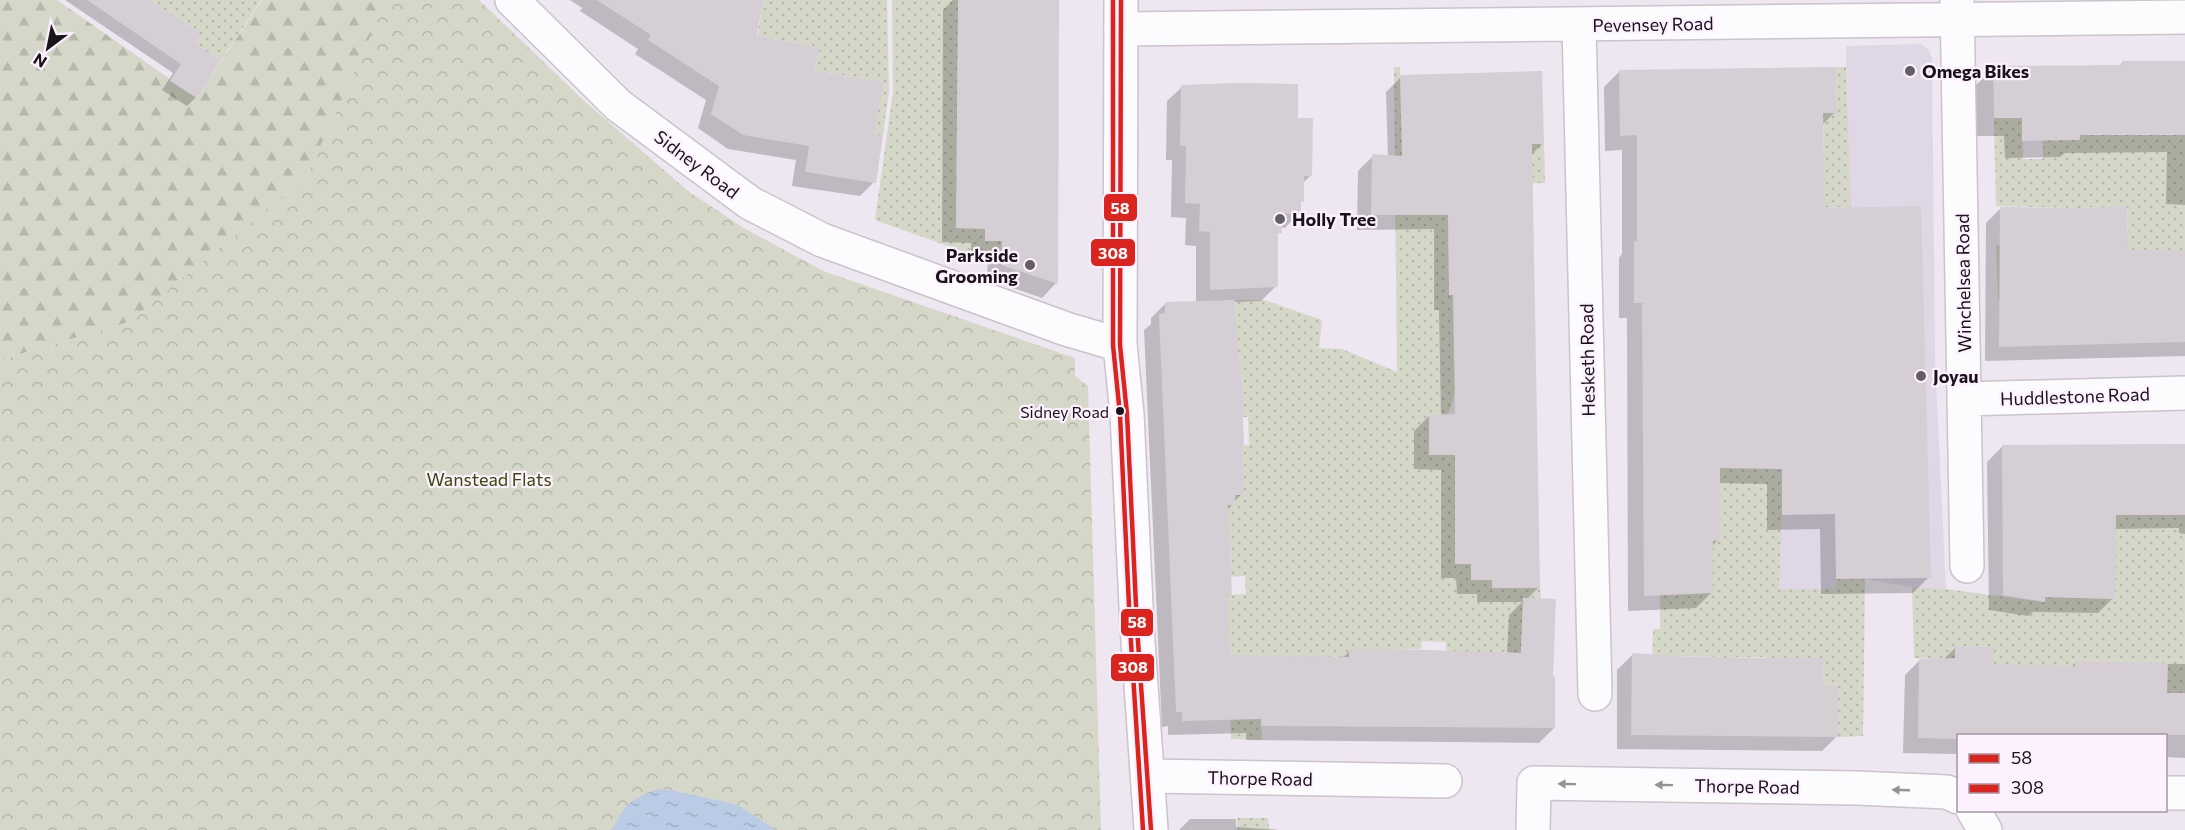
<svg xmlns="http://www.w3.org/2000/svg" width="2185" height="830" font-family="Commissioner,sans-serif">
  <defs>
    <pattern id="grass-dots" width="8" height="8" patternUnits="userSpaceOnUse" patternTransform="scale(1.5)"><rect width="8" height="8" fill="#d5d7c9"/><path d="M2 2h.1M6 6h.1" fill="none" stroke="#b6b8ac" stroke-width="1.8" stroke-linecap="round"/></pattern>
    <pattern id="forest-firs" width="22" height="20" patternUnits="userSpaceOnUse" patternTransform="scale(1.5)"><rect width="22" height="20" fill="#d5d7c9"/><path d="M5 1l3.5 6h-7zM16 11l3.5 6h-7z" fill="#b6b8ac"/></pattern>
    <pattern id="park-crowns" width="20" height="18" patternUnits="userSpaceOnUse" patternTransform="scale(1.5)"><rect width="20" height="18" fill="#d5d7c9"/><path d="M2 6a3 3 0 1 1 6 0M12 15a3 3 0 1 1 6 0" fill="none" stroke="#b6b8ac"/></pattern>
    <pattern id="water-ripples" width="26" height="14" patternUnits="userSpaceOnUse" patternTransform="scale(1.5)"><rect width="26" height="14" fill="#bbcbe6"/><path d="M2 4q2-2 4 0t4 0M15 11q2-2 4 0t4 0" fill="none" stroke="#a0adc5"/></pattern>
  </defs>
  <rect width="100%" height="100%" fill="#eee6f0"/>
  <!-- industrial -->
  <path fill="#dfd7e6" d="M 1921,44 L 1929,50 L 1932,59 L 1935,360 L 1946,589 L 1911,587 L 1865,579 L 1836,579 L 1835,589 L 1779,589 L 1782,515 L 1780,294 L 1759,209 L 1850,207 L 1846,46 Z"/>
  <!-- grass -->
  <path fill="url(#grass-dots)" d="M 149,0 L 261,0 L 221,61 L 195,43 L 200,35 Z
    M 763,0 L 887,0 L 889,92 L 883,135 L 874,135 L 882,82 L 829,73 L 811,99 L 819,47 L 768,38 L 750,90 Z
    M 892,0 L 958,0 L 958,45 L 1012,45 L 1012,62 L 957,61 L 957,111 L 1011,111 L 1011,128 L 957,127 L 956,174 L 1013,192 L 956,191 L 956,228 L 985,229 L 1012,241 L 1012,249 L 1001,249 L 1001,265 L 875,220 L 893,92 Z
    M 1394,67 L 1400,67 L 1401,123 L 1525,144 L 1544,144 L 1545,183 L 1448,184 L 1449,295 L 1490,295 L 1448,414 L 1429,415 L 1429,455 L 1455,455 L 1455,470 L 1491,483 L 1455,483 L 1455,564 L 1471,564 L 1471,580 L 1492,580 L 1492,588 L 1540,588 L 1541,599 L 1523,599 L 1521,653 L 1503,652 L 1447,682 L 1446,642 L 1422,641 L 1421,649 L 1396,649 L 1394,681 L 1349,681 L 1257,657 L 1262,740 L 1231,739 L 1227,595 L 1246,594 L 1245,576 L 1228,577 C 1234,553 1228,529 1224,506 L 1235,505 L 1241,446 L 1249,445 L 1248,417 L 1232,417 L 1242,389 L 1241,359 L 1219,359 L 1217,317 L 1236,316 L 1235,300 L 1264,300 L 1322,320 L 1319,348 L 1342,349 L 1397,372 Z
    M 1836,67 L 1846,67 L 1851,207 L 1759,209 L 1761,293 L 1780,293 L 1782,515 L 1779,589 L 1835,589 L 1836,579 L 1865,579 L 1863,736 L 1838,737 L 1838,686 L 1823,685 L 1823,658 L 1788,658 L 1787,685 L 1766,685 L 1766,657 L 1731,657 L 1731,683 L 1723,683 L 1722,657 L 1670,656 L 1669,664 L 1662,664 L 1662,682 L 1652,682 L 1653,629 L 1660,629 L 1660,595 L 1713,592 L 1713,575 L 1692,575 L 1691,557 L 1712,557 L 1712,541 L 1720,540 L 1720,515 L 1678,515 L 1678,494 L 1695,494 L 1695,468 L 1733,468 L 1733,429 L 1692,429 L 1692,409 L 1730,408 L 1730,369 L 1690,369 L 1689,355 L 1723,354 L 1723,310 L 1688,310 L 1688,293 L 1724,293 L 1724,250 L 1686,250 L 1686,233 L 1724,233 L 1724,213 L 1671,213 L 1671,171 L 1668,170 L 1667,117 L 1676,117 L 1676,152 L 1715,152 L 1715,115 L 1732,115 L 1733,157 L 1766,156 L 1766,116 L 1785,115 L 1786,155 L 1803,155 L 1803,150 L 1824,150 L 1823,113 L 1837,112 Z
    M 2185,87 L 2185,251 L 2035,299 L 1998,300 L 1996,245 L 2076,247 L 2128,233 L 2127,206 L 2077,208 L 1996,206 L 1994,118 L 2022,118 L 2023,159 L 2043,159 L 2043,140 L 2080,139 L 2080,135 L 2106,135 Z
    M 2114,515 L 2185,515 L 2185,693 L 2167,693 L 2167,663 L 2121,662 L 2121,692 L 2075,661 L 2074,692 L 1993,666 L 1993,647 L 1956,646 L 1955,691 L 1936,659 L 1914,658 L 1912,587 L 1946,589 L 2044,602 L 2045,597 L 2114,599 Z
    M 1237,818 L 1268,818 L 1269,828 L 1278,830 L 1237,830 Z"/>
  <!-- forest -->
  <path fill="url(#forest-firs)" d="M 0,0 L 57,0 L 197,98 L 262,0 L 387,0 L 307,176 L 129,322 L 0,360 Z"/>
  <!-- park -->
  <path fill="url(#park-crowns)" d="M 387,0 L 479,0 L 581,98 L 688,191 L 742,227 L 823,271 L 1075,358 L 1075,376 L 1088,386 L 1101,830 L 0,830 L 0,360 L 129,322 L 307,176 Z"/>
  <!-- water -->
  <path fill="url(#water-ripples)" d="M 659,789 L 671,790 L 738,805 L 776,830 L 609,830 C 616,827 616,822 620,815 C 629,800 643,794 659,789 Z"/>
  <!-- shadow -->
  <path fill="#0003" d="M 65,0 L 147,0 L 193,43 L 196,97 L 187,106 L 162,90 L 173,73 Z
    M 570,0 L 761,0 L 756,37 L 813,72 L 873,136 L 874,182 L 860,196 L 792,186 L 796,160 L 728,149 L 698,128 L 706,100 L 635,54 L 638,49 L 580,11 L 582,8 Z
    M 953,0 L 1057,0 L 1056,283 L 1042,298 L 987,279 L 988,255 L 971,255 L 971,243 L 942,242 L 943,10 Z
    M 2122,63 L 2185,64 L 2185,205 L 2166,204 L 2167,152 L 2065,153 L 2060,157 L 2005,158 L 2004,136 L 1976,136 L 1975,86 L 1994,68 L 2119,66 Z
    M 1620,71 L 1835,112 L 1822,125 L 1824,209 L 1929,577 L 1913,593 L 1821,594 L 1820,529 L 1767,530 L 1767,484 L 1718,483 L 1718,540 L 1712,546 L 1712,592 L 1696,608 L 1628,611 L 1627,318 L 1619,318 L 1619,258 L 1622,254 L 1622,150 L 1605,151 L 1604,87 Z
    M 1401,77 L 1542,144 L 1531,155 L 1539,587 L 1526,600 L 1551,678 L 1554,728 L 1539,743 L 1246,740 L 1246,733 L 1168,735 L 1168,726 L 1162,727 L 1144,330 L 1151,324 L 1151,318 L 1166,303 L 1196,302 L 1196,246 L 1185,245 L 1186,218 L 1171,217 L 1172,160 L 1166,160 L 1167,101 L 1182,87 L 1296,119 L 1310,176 L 1303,183 L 1302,201 L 1299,204 L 1299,213 L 1285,228 L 1280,227 L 1280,232 L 1276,236 L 1276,286 L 1261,301 L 1234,302 L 1241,494 L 1227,511 L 1231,594 L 1226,598 L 1228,657 L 1341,659 L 1350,651 L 1507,654 L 1509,615 L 1522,602 L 1477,602 L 1477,594 L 1457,594 L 1456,578 L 1441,578 L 1441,470 L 1414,469 L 1414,431 L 1429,416 L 1441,416 L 1439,310 L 1434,310 L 1434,229 L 1357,230 L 1358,171 L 1373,156 L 1388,157 L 1386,92 Z
    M 2000,209 L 2127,252 L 2185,253 L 2185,356 L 1985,361 L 1986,223 Z
    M 2185,445 L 2185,534 L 2179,533 L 2179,528 L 2114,529 L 2113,598 L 2098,613 L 2033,612 L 2028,616 L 1989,610 L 1987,462 L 2002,447 Z
    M 1956,647 L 1992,666 L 2070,668 L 2075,663 L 2185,664 L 2185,758 L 2166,757 L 2166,736 L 1958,736 L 1958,754 L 1903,753 L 1905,675 L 1920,660 L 1943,660 Z
    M 1632,655 L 1822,687 L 1837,736 L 1822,751 L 1617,749 L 1617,670 Z
    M 1190,819 L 1236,819 L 1236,827 L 1278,830 L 1179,830 Z"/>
  <!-- building -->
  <path fill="#d5ced5" d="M 87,0 L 149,0 L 201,34 L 195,43 L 221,61 L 197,98 L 170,81 L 181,64 Z
    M 597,0 L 763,0 L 757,36 L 819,47 L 815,71 L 883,82 L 874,135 L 883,135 L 876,183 L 805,172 L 809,146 L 743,135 L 711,114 L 719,86 L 648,40 L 651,35 Z
    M 958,0 L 1059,0 L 1058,284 L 1001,265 L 1002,241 L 985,241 L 985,229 L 956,228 Z
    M 2122,61 L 2185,61 L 2185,135 L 2080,135 L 2080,140 L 2022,141 L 2022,118 L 1994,118 L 1993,66 L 2122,65 Z
    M 1836,67 L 1837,113 L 1823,113 L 1825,208 L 1921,206 L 1931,578 L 1836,579 L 1835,514 L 1782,515 L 1782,469 L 1720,468 L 1720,540 L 1713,541 L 1713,593 L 1644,596 L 1642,303 L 1634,303 L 1634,241 L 1637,241 L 1637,135 L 1620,136 L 1619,70 Z
    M 1542,71 L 1544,144 L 1532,144 L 1540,588 L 1492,588 L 1492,580 L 1471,580 L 1471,564 L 1455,564 L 1455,455 L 1429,455 L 1429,415 L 1455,414 L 1453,295 L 1449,295 L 1448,215 L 1371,215 L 1372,154 L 1402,156 L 1400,75 Z
    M 1238,83 L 1298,84 L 1298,118 L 1313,118 L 1312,176 L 1304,176 L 1304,202 L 1301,201 L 1301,214 L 1282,213 L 1282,233 L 1278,233 L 1278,287 L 1210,290 L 1210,232 L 1199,231 L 1200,204 L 1185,203 L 1186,146 L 1180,146 L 1181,85 Z
    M 2127,206 L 2128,250 L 2185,251 L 2185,342 L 1999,347 L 2000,207 L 2077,208 Z
    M 1235,300 L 1238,359 L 1241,359 L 1244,446 L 1242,446 L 1243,495 L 1235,495 L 1235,505 L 1228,505 L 1232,595 L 1228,595 L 1230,655 L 1349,657 L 1349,649 L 1396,649 L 1521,653 L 1523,598 L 1556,599 L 1553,676 L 1555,677 L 1555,728 L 1261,726 L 1261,719 L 1182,721 L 1182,712 L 1176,712 L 1159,314 L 1165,313 L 1165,302 Z
    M 2185,444 L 2185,515 L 2116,515 L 2115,599 L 2045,597 L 2045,602 L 2003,595 L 2002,445 Z
    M 1955,646 L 1994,647 L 1993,664 L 2075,666 L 2075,661 L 2168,663 L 2167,693 L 2185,693 L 2185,735 L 1959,735 L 1959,739 L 1918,738 L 1919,659 L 1955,658 Z
    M 1632,653 L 1692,657 L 1823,658 L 1823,685 L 1838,686 L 1838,737 L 1631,735 Z"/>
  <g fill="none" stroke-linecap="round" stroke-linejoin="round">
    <defs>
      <path id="minor" d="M 512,0 L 618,105 L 750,203 L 822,240 L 1066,329 L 1120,345
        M 1957,0 L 1967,566
        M 1579,25 L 1595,694
        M 1121,29 L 2185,17
        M 1965,399 L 2185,393
        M 1148,776 L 1445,781
        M 2166,793 L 2185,793
        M 1973,810 L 1985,830
        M 1533,830 L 1534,783 L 1857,788 L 1947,792 L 1958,797"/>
      <path id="major" d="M 1121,0 L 1120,345 L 1127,414 L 1137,627 L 1151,830"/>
    </defs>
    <!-- minor casing -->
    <use href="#minor" stroke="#cac4cb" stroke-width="36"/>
    <!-- major casing -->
    <use href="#major" stroke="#cac4cb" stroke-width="36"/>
    <!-- minor -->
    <use href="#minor" stroke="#fcfbfd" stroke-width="33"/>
    <!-- major -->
    <use href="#major" stroke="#fcfbfd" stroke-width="33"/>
    <defs>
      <path id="bus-1" d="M 1121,0 L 1120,345 L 1127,414 L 1137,627 L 1151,830"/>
      <path id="bus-2" d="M 1113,0 L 1113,345 L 1120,415 L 1130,627 L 1143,830"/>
    </defs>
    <!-- bus-1 casing -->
    <use href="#bus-1" stroke="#fdf0ff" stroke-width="9"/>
    <!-- bus-2 casing -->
    <use href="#bus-2" stroke="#fdf0ff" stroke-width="9"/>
    <!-- bus-1 -->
    <use href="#bus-1" stroke="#dc241f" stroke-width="4.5"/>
    <!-- bus-2 -->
    <use href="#bus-2" stroke="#dc241f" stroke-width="4.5"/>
  </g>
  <!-- one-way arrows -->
  <defs><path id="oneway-solid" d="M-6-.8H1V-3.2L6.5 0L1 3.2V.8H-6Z" transform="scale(1.5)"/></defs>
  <g fill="#959396">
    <use href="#oneway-solid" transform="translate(1567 784) rotate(-179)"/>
    <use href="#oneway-solid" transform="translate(1664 785) rotate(-179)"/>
    <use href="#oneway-solid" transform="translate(1901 790) rotate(-178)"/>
  </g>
  <!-- markers -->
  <g fill="#635d64" stroke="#fdf0ff" stroke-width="2">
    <circle cx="1910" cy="71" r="6"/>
    <circle cx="1280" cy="219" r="6"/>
    <circle cx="1030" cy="265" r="6"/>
    <circle cx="1921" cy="376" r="6"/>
  </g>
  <circle fill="#181319" stroke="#fdf0ff" stroke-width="2" cx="1120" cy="411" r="5"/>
  <g text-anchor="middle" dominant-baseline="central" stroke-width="4.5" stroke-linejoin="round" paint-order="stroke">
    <!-- bus labels -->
    <g font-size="16" fill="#181319" stroke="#fdf0ff" text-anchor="end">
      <text x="1109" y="411">Sidney Road</text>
    </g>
    <!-- street labels -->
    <g font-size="18" fill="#181319" stroke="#fdf0ff">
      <text transform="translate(1653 24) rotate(-1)">Pevensey Road</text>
      <text transform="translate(697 164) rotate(37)">Sidney Road</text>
      <text transform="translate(1963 283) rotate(-91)">Winchelsea Road</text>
      <text transform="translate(1587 360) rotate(-91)">Hesketh Road</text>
      <text transform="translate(2075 396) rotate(-2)">Huddlestone Road</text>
      <text transform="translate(1260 778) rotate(1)">Thorpe Road</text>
      <text transform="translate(1747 786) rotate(1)">Thorpe Road</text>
    </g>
    <!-- poi labels -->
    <g font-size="18" font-weight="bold" fill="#181319" stroke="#fdf0ff" text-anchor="start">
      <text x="1922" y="71">Omega Bikes</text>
      <text x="1292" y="219">Holly Tree</text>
      <text x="1018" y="255" text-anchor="end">Parkside<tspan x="1018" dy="21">Grooming</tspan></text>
      <text x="1933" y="376">Joyau</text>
    </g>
    <!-- park labels -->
    <g font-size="18" fill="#394805" stroke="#fdf0ff">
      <text x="489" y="479">Wanstead Flats</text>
    </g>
  </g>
  <g stroke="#fdf0ff" stroke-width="2">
    <rect x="1103" y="193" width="35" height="29" rx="6" fill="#dc241f"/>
    <rect x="1090" y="238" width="46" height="29" rx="6" fill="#dc241f"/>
    <rect x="1120" y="608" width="34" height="29" rx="6" fill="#dc241f"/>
    <rect x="1110" y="653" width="45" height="29" rx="6" fill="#dc241f"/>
  </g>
  <g font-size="16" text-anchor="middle" font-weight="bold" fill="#fff">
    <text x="1120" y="214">58</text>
    <text x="1113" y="259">308</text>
    <text x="1137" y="628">58</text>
    <text x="1133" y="673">308</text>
  </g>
  <!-- legend -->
  <rect x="1957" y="734" width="210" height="78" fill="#fdf0ff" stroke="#a198a3" stroke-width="1.5"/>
  <rect x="1969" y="754" width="30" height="9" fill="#dc241f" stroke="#a198a3" stroke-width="1.5"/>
  <text x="2011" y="764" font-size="18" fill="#181319">58</text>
  <rect x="1969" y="784" width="30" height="9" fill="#dc241f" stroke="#a198a3" stroke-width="1.5"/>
  <text x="2011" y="794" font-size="18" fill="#181319">308</text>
  <!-- north arrow -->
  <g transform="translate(48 48) rotate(212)" stroke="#fdf0ff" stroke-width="4.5" paint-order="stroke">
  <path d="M0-4.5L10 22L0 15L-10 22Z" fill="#181319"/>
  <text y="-9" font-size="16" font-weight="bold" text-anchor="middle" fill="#181319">N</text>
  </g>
</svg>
